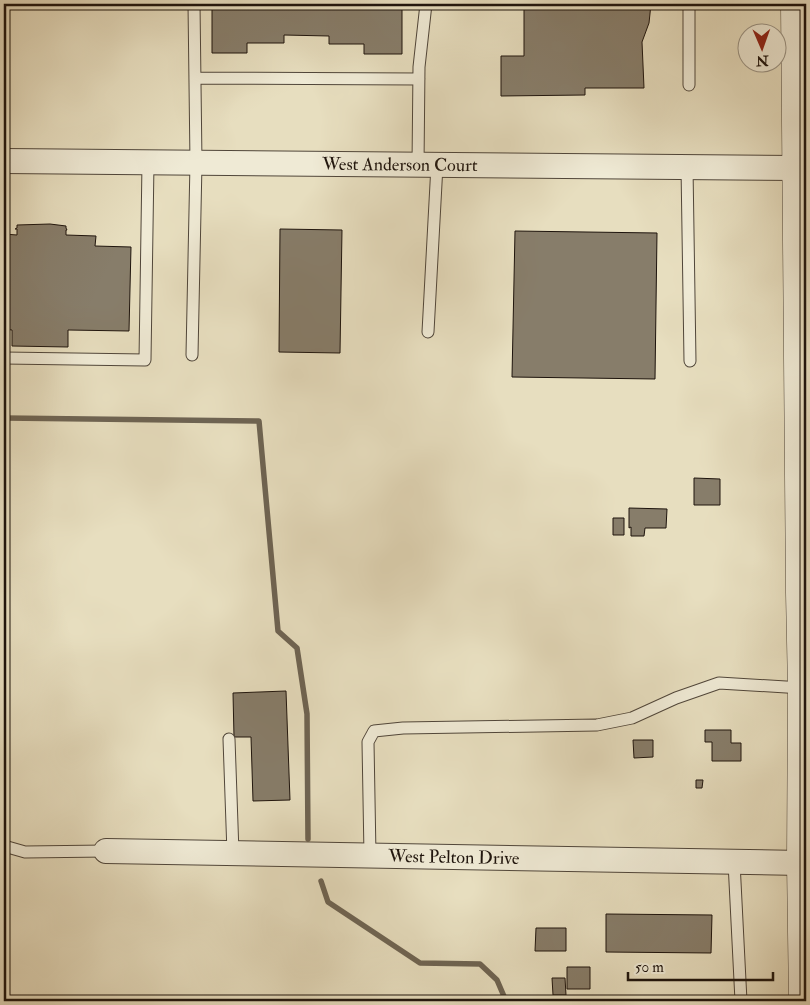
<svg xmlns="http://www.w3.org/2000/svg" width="810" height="1005" font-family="'IM FELL Double Pica',serif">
  <rect width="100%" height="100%" fill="#e7debf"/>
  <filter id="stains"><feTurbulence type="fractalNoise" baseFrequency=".004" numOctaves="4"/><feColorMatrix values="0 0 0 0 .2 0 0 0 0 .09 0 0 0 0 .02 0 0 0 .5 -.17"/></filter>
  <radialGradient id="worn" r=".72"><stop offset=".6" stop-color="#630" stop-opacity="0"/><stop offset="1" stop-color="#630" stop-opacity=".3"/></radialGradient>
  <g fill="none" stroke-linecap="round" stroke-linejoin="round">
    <!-- stream -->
    <path stroke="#6e6453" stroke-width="5.5" d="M 4,418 L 259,421 L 278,631 L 297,648 L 307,714 L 308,839
      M 321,881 L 328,902 L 420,963 L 480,964 L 497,980 L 506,1001"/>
  </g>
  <!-- building -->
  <path fill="#877d6a" stroke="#1e140d" d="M 212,4 L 385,4 L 385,7 L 402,7 L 402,54 L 364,54 L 364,44 L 329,44 L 329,36 L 284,35 L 284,43 L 247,43 L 247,53 L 212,53 Z
    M 524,4 L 651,4 L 649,23 L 642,42 L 644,88 L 585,88 L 585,95 L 501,96 L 501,56 L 524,56 Z
    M 50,224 L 66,226 L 66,228 L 67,230 L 66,230 L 66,235 L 96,236 L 95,246 L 131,247 L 129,331 L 68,330 L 68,347 L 12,346 L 12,330 L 4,329 L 4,234 L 17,235 L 17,229 L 15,229 L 17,228 L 17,225 Z
    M 280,229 L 342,230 L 340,353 L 279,352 Z
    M 515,231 L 657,233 L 655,379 L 512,377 Z
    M 694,478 L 720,479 L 720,505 L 694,505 Z
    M 629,508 L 667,509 L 666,528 L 645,528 L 644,536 L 631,536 L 631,527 L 629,528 Z
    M 613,518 L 624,518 L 624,535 L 613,535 Z
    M 286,691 L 290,800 L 253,801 L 251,737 L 234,737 L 233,693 Z
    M 705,730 L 731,730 L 731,743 L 741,743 L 741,761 L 712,761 L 712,742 L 705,742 Z
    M 633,740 L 653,740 L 653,757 L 634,758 Z
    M 696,780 L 703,780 L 702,788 L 696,788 Z
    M 606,914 L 712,915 L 711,953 L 606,952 Z
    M 536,928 L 566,928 L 566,951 L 535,951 Z
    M 567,967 L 590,967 L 590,989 L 567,989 Z
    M 552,978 L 565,978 L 566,995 L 553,995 Z"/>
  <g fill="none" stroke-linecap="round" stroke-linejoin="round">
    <defs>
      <path id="service" d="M 689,4 L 689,85
        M 195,78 L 419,79
        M 418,165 L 419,67 L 426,4
        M 687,167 L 690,361
        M 428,332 L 437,165
        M 192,355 L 196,163 L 194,4
        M 4,358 L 145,360 L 148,163
        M 229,739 L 233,853
        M 4,846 L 25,852 L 106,851
        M 370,855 L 368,742 L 374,731 L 403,728 L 597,725 L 632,718 L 676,698 L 719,683 L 802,688
        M 734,862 L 741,1001"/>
      <g id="minor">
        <path id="s1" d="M 4,161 L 797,168"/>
        <path id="s2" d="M 106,851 L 801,863"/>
      </g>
      <path id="tertiary" d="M 795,4 L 800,593 L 802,688 L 801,863 L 803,1001"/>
    </defs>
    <!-- service casing -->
    <use href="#service" stroke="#50463a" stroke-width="13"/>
    <!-- minor casing -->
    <use href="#minor" stroke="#50463a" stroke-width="26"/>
    <!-- tertiary casing -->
    <use href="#tertiary" stroke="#50463a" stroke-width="29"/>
    <!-- service -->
    <use href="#service" stroke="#efead5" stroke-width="11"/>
    <!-- minor -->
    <use href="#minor" stroke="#efead5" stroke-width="24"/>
    <!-- tertiary -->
    <use href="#tertiary" stroke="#efead5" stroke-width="28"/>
  </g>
  <g text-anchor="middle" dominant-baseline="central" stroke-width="4" stroke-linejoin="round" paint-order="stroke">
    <!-- street labels -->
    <g font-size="18" fill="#1e140d" stroke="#efead5">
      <text stroke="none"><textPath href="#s1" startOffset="396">West Anderson Court</textPath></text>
      <text stroke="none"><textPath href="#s2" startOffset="348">West Pelton Drive</textPath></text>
    </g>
  </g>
  <!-- margin -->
  <rect width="810" height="1005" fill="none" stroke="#e7debf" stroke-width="20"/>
  <rect x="5" y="5" width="800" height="995" fill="none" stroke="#1e140d" stroke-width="2.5"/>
  <rect x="10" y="10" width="790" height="985" fill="none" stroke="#1e140d"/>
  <!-- north arrow -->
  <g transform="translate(762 48) rotate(178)"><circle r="24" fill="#efead5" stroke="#9b9485"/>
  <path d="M0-4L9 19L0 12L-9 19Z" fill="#8f2418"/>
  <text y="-8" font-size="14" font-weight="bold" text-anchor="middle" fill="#1e140d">N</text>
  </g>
  <!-- scale -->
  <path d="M628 972v8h145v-8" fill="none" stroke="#1e140d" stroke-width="2.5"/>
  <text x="635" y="972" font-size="15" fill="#1e140d" stroke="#efead5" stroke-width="4" paint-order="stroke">50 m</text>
  <rect width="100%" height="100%" filter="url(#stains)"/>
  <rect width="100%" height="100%" fill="url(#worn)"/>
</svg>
